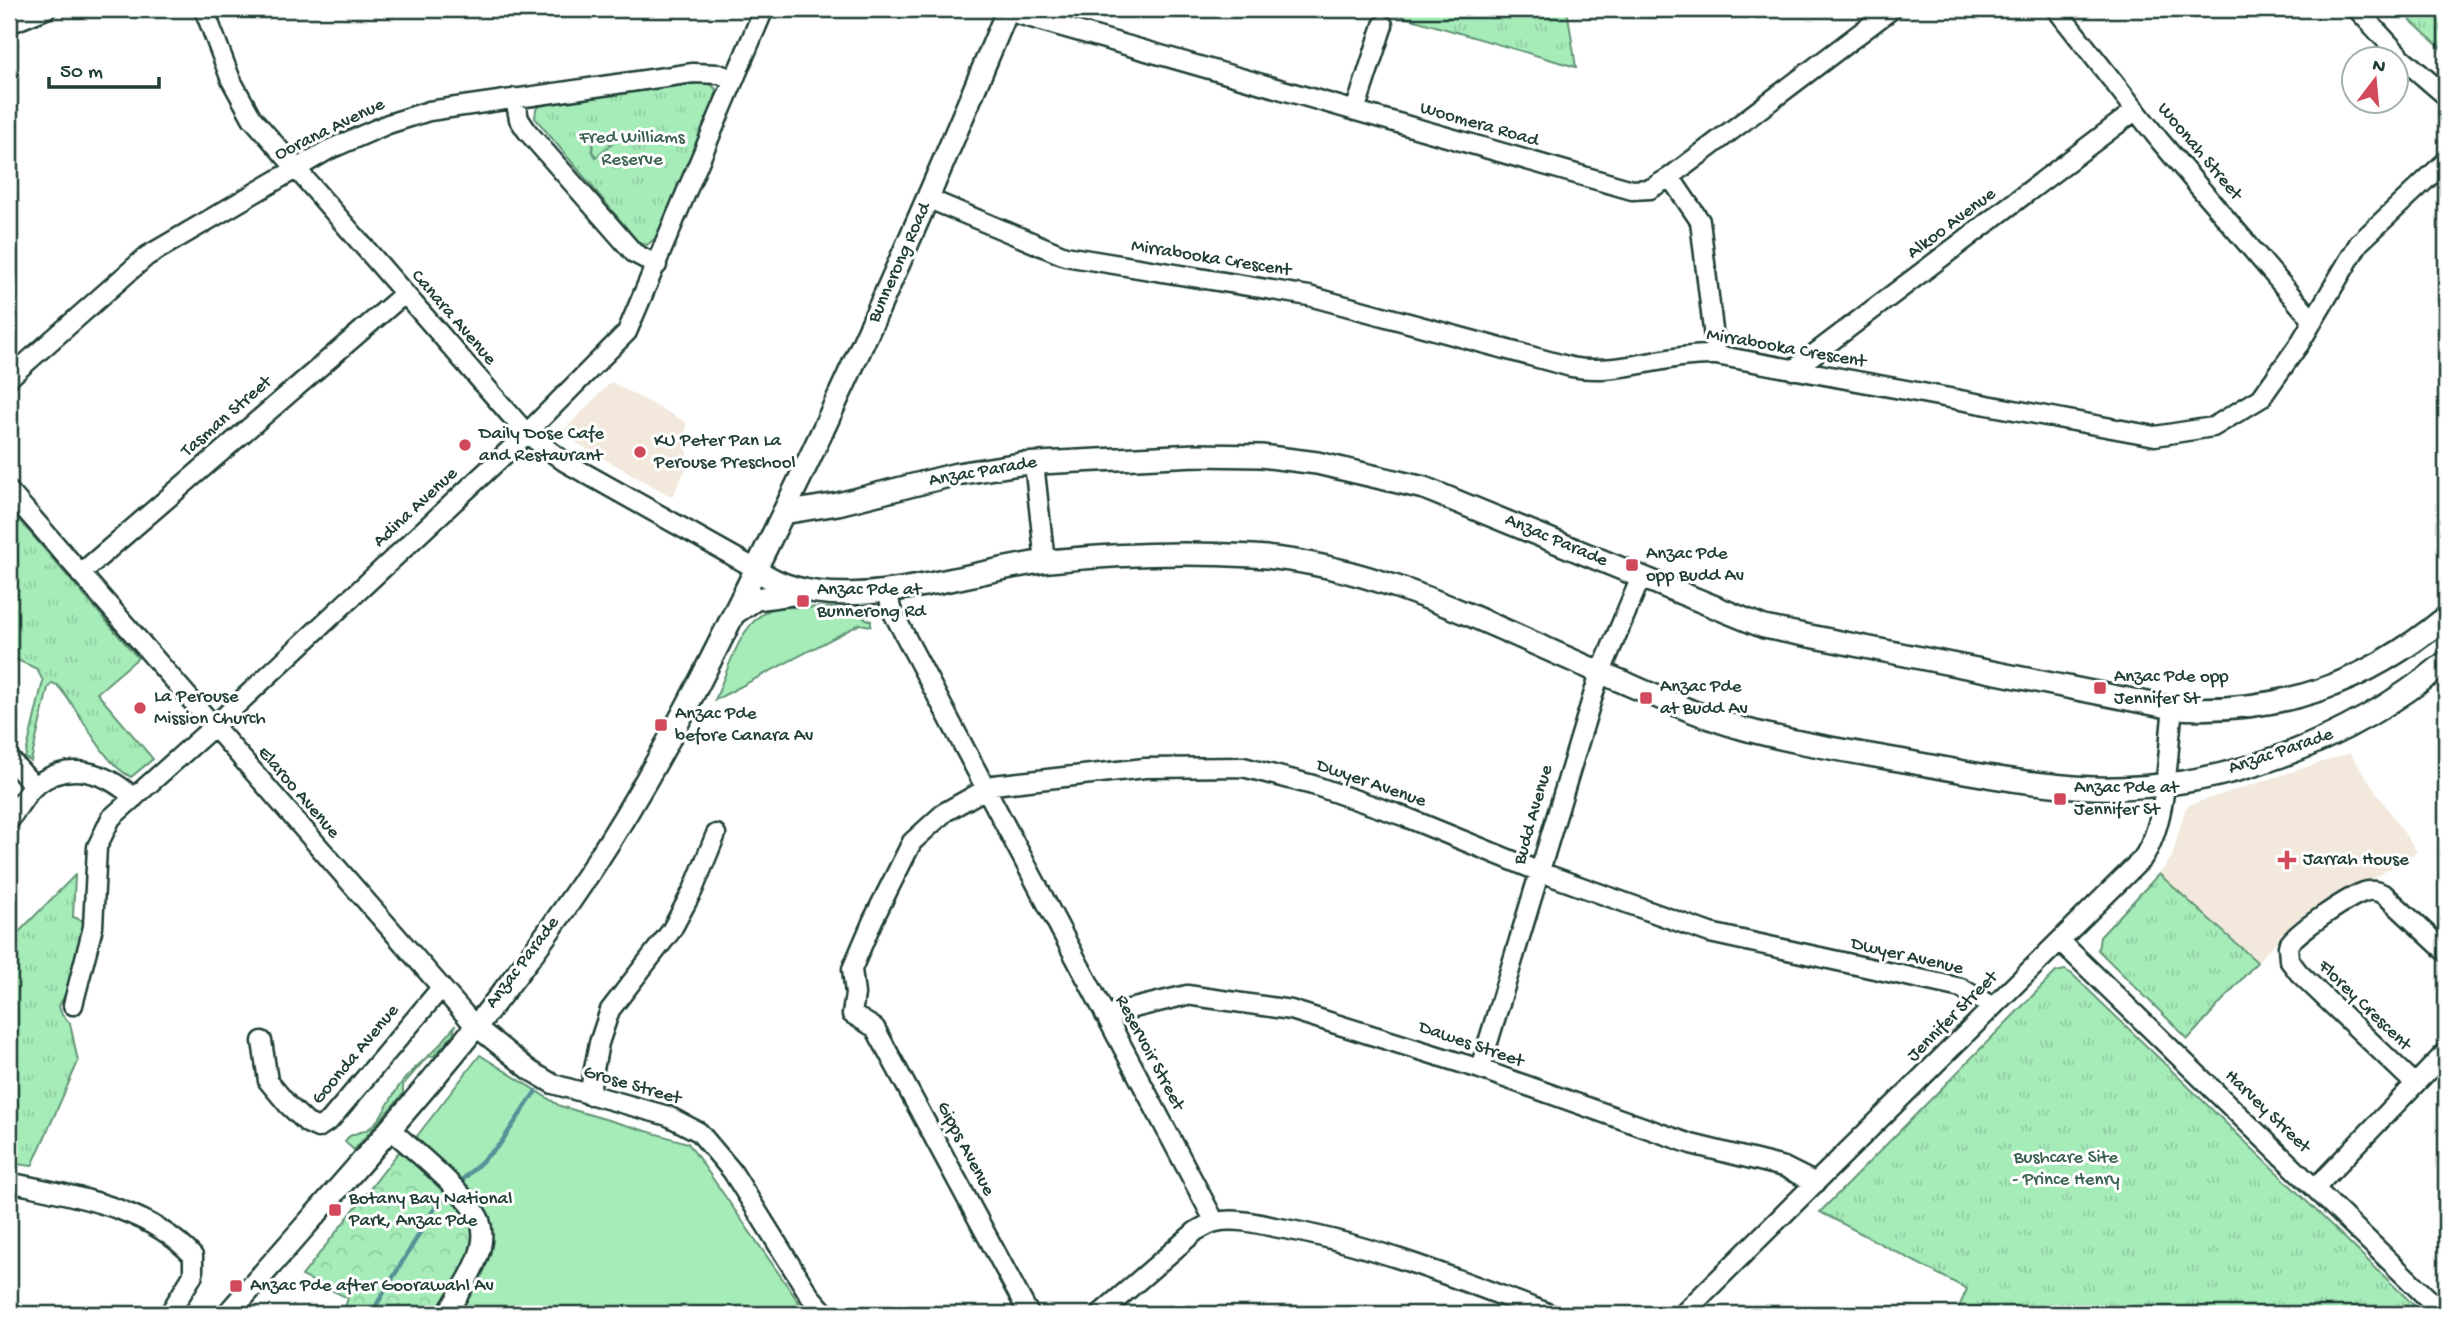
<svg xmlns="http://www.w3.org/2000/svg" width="2455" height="1323" font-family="'Gochi Hand',sans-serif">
  <defs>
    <pattern id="forest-crowns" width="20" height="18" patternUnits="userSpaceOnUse" patternTransform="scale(1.75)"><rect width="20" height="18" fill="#a6ecb9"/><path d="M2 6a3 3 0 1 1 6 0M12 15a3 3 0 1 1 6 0" fill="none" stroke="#8ecba0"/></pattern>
    <pattern id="park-tufts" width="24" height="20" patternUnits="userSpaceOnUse" patternTransform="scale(1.75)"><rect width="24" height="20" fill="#a6ecb9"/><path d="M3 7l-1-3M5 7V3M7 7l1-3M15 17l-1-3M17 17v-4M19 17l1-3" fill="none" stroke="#8ecba0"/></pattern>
    <pattern id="garden-furrows" width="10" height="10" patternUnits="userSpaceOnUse" patternTransform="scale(1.75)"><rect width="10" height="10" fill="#a6ecb9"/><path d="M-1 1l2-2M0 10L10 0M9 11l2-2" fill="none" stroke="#8ecba0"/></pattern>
  </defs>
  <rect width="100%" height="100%" fill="#fff"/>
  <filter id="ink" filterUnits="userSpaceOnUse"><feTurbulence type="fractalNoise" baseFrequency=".0143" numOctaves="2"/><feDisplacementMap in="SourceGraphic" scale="14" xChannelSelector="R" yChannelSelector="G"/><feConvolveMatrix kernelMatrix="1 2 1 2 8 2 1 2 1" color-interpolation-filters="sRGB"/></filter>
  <g filter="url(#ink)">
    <!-- built -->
    <path fill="#f2e9dc" d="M 611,382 L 686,422 L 687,467 L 672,497 L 566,437 L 565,429 Z
      M 2350,753 L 2417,852 L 2287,930 L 2257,962 L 2159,874 L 2172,857 L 2185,809 L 2189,805 Z"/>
    <!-- grass -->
    <path fill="#a6ecb9" stroke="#629476" stroke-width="2" d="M 781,607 L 843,608 L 871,621 L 871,626 L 860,624 L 715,700 C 729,669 742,611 781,607 Z
      M 455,1025 L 453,1035 L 434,1056 L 427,1057 L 403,1085 L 403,1094 L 354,1150 L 345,1142 C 348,1132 363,1134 371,1127 C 386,1114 391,1095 403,1081 C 420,1061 442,1047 455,1025 Z
      M 480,1055 L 560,1106 L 688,1143 L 807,1314 L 457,1314 L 485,1261 L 417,1136 Z"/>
    <!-- forest -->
    <path fill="url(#forest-crowns)" stroke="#629476" stroke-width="2" d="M 404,1152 L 467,1213 C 485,1245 451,1285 436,1314 L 332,1314 L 345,1307 L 348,1298 L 302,1276 L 398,1153 Z"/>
    <!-- park -->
    <path fill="url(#park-tufts)" stroke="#629476" stroke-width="2" d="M 1377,9 L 1567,9 L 1576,67 Z
      M 2398,9 L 2446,9 L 2446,53 Z
      M 708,82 L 716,89 L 715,100 L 658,236 L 647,245 L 639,243 L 535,118 L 536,109 L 543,104 Z
      M 9,508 L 138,658 L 97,693 L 153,759 L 131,777 C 100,761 83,713 57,685 L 52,683 L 48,688 L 31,761 L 25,758 L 43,681 L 37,669 L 9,656 Z
      M 2159,874 L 2257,962 L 2188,1039 L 2098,950 L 2100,937 Z
      M 75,875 L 73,917 L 84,921 L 68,989 L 59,1006 L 62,1015 L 70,1023 L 78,1062 L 32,1166 L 9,1163 L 9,942 Z
      M 2065,970 L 2072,974 L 2423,1314 L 1956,1314 L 1967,1289 L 1820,1212 L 2056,972 Z"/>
    <!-- garden -->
    <path fill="url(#garden-furrows)" stroke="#629476" stroke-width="2" d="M 595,130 L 612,144 L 596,157 L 592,151 Z"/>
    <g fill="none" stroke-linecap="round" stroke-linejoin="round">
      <!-- stream -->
      <path stroke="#579298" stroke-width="4.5" d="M 458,1184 L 500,1144 L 536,1091
        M 371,1314 L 433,1211 L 444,1199"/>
      <defs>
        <path id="minor" d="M 204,9 L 231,80 L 252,118 L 527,434 L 565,462 L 756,569
          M 2056,9 L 2160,141 L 2313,321
          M 2357,9 L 2402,58 L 2446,96
          M 1007,11 L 1632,190 L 1650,189 L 1670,177 L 1892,9
          M 9,24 L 46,9
          M 515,98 L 519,119 L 527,131 L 634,253 L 657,265
          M 1355,111 L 1383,25
          M 1670,177 L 1700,221 L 1716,355
          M 929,199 L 1065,256 L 1309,296 L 1571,367 C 1619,376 1668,353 1716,355 L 2155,436 L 2213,427 L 2261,398 L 2300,343 L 2359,243 L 2446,161
          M 1793,370 L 2136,110
          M 9,378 L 147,256 L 328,150 L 388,124 L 429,111 L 693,73 L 719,74 L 733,79
          M 1034,463 L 1045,562
          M 9,491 L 475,1026 L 531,1071 L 553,1084 L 668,1116 L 699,1132 L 732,1171 L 810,1296 L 826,1314
          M 80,574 L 404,294
          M 888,592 L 891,609 L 1215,1222
          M 9,758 L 34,786
          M 9,821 C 17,810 25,794 35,786 C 69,759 106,772 134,798
          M 2060,941 L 2444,1314
          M 73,1005 L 93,927 L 97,847 L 111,818 L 213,727 L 519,441 L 627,332 L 764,9
          M 1105,1015 L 1187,995 L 1291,1010 L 1480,1069 L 1691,1144 L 1784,1167 L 1816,1183
          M 262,1041 L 268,1081 L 288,1105 L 307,1123 L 318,1128 L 330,1120 L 441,988
          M 1480,1069 L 1598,679 L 1641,577
          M 2415,1084 L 2299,973 L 2289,960 L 2288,946 C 2294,933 2349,897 2364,892 C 2372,889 2378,891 2385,895 L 2446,952
          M 589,1095 L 599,1043 L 610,1010 L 671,931 L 693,890 L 716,834
          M 389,1128 C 411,1148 469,1195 480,1220 C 483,1229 483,1238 481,1247 C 476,1270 458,1294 447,1314
          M 9,1182 C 72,1196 147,1206 193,1256 L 193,1275 L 169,1314
          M 2315,1188 L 2446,1052
          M 1029,1314 L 875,1028 L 852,1014 L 855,994 L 852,969 L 873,920 L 912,842 L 945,812 L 993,785 L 1145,768 L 1243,767 L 1313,785 L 1403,816 L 1540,872 L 1710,933 L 1961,988 L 1993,1007
          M 1100,1314 L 1196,1231 C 1202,1228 1209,1223 1216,1222 C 1234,1218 1256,1223 1274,1227 C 1370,1243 1460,1280 1550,1314
          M 1683,1314 L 2142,859 C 2168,823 2167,753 2173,708"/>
        <path id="major" d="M 783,513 L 838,504 L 957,474 L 1020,464 L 1196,455 L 1261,456 L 1317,463 L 1424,488 L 1764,627 L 2173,708 C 2280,714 2364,685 2446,617
          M 756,569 C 829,625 964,570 1049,561 C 1117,554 1185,552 1253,556 C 1378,564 1490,626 1604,674 C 1650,693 1697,716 1744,729 C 1798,744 1855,752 1910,762 C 1970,773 2033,786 2094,788 C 2222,791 2348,742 2446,662
          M 735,613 L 756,599 L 799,593
          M 228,1314 C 352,1171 489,1026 593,867 C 662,762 717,649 772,536 C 857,363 934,187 1008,9"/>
      </defs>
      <!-- minor casing -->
      <use href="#minor" stroke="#1f3d34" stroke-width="23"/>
      <!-- major casing -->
      <use href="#major" stroke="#1f3d34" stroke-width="26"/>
      <!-- minor -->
      <use href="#minor" stroke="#fff" stroke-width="18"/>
      <!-- major -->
      <use href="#major" stroke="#fff" stroke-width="21"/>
    </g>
  </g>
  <!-- markers -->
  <g fill="#d1495b" stroke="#fff" stroke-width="2.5">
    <circle cx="465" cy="445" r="7"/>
    <circle cx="640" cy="452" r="7"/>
    <rect x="1625" y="558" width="14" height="14" rx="3.5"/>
    <rect x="796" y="594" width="14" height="14" rx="3.5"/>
    <rect x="2093" y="681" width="14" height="14" rx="3.5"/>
    <rect x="1639" y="691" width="14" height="14" rx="3.5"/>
    <circle cx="140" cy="708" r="7"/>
    <rect x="654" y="718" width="14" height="14" rx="3.5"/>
    <rect x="2053" y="792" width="14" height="14" rx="3.5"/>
    <path d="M2283.5 849.5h7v7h7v7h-7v7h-7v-7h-7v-7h7z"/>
    <rect x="328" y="1203" width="14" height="14" rx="3.5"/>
    <rect x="229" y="1279" width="14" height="14" rx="3.5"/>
  </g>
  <g text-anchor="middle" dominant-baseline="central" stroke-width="6" stroke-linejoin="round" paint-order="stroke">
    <!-- street labels -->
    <g font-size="19" fill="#1f3d34" stroke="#fff">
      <text transform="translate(1479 125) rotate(16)">Woomera Road</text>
      <text transform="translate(330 130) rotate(-26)">Oorana Avenue</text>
      <text transform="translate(2199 152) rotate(50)">Woonah Street</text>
      <text transform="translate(1952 224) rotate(-37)">Alkoo Avenue</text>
      <text transform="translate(1211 259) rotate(9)">Mirrabooka Crescent</text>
      <text transform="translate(900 263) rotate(-66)">Bunnerong Road</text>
      <text transform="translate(453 318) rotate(49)">Canara Avenue</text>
      <text transform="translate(1786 349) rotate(10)">Mirrabooka Crescent</text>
      <text transform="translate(227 417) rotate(-41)">Tasman Street</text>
      <text transform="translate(983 472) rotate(-10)">Anzac Parade</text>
      <text transform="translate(416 508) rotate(-43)">Adina Avenue</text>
      <text transform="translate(1556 541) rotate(23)">Anzac Parade</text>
      <text transform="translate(2281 752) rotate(-19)">Anzac Parade</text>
      <text transform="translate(1371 784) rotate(19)">Dwyer Avenue</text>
      <text transform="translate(298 793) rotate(49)">Elaroo Avenue</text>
      <text transform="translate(1534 815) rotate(-74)">Budd Avenue</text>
      <text transform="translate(1907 957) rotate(13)">Dwyer Avenue</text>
      <text transform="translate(523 963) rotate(-53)">Anzac Parade</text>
      <text transform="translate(2364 1006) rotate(44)">Florey Crescent</text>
      <text transform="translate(1953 1017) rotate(-45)">Jennifer Street</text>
      <text transform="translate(1471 1045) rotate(19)">Dawes Street</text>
      <text transform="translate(1149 1053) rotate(62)">Reservoir Street</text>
      <text transform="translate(356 1055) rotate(-50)">Goonda Avenue</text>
      <text transform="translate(632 1086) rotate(16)">Grose Street</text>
      <text transform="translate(2267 1112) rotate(44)">Harvey Street</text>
      <text transform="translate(965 1149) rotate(62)">Gipps Avenue</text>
    </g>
    <!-- park labels -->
    <g font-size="19" fill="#3a604f" stroke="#fff">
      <text x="632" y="138">Fred Williams<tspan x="632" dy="22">Reserve</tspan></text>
      <text x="2066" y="1158">Bushcare Site<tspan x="2066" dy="22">- Prince Henry</tspan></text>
    </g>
    <!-- poi labels -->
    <g font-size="19" fill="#1f3d34" stroke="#fff" text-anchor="start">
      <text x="479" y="434">Daily Dose Cafe<tspan x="479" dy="22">and Restaurant</tspan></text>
      <text x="654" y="441">KU Peter Pan La<tspan x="654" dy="22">Perouse Preschool</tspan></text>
      <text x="1646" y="554">Anzac Pde<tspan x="1646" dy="22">opp Budd Av</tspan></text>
      <text x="817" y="590">Anzac Pde at<tspan x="817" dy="22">Bunnerong Rd</tspan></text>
      <text x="2114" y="677">Anzac Pde opp<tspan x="2114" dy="22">Jennifer St</tspan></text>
      <text x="1660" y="687">Anzac Pde<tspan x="1660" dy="22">at Budd Av</tspan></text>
      <text x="154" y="697">La Perouse<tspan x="154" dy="22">Mission Church</tspan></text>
      <text x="675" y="714">Anzac Pde<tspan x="675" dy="22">before Canara Av</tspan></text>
      <text x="2074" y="788">Anzac Pde at<tspan x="2074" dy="22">Jennifer St</tspan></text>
      <text x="2303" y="860">Jarrah House</text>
      <text x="349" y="1199">Botany Bay National<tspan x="349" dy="22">Park, Anzac Pde</tspan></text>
      <text x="250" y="1286">Anzac Pde after Goorawahl Av</text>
    </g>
  </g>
  <!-- margin -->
  <rect width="2455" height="1323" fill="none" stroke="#fff" stroke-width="35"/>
  <rect x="18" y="18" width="2420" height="1288" fill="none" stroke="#1f3d34" stroke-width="2.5" filter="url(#ink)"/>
  <!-- north arrow -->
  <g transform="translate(2375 80) rotate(16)"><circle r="33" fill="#ffffff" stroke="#a5b1ae" stroke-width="2"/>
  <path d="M0-5L12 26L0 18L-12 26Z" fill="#d1495b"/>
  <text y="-10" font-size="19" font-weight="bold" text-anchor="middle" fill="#1f3d34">N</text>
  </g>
  <!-- scale -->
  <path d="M49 77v10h110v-10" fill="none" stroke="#1f3d34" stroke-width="3.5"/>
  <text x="60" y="77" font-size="21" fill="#1f3d34" stroke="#ffffff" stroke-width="5" paint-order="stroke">50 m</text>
</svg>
